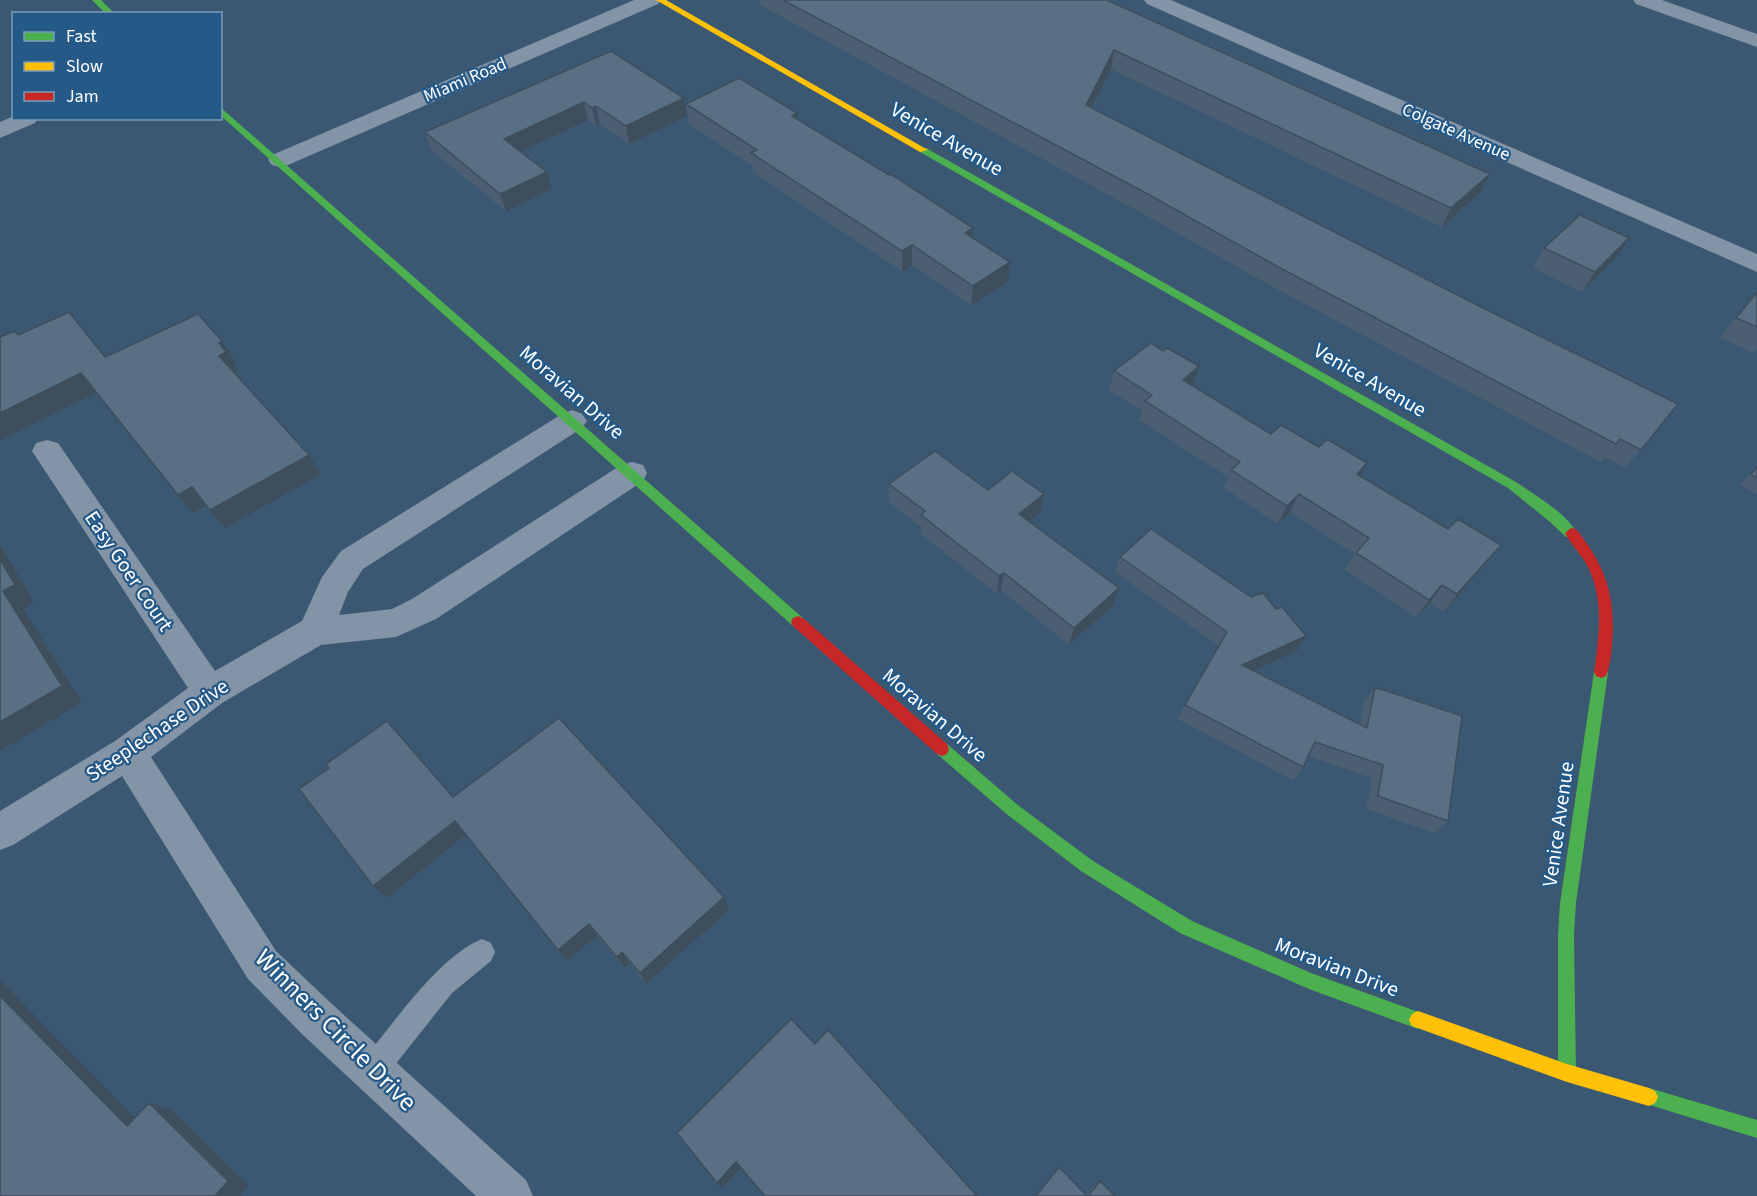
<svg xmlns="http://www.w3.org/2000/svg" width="1757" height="1196" font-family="'Source Sans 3',sans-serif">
  <rect width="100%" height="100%" fill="#3b5872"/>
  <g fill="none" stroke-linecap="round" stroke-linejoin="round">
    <!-- lane -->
    <path fill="#8294a6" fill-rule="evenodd" d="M 482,939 L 491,943 L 495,952 L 491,961 L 452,993 L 383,1080 L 373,1084 L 363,1080 L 359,1070 L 363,1060 C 394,1023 438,957 482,939 Z"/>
    <!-- street -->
    <path fill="#8294a6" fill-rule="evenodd" d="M 634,0 L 661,0 L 658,4 L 288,165 L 280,167 L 272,165 L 268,160 L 272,155 Z
      M 1144,0 L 1171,0 L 1757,254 L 1757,272 L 1147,4 Z
      M 1633,0 L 1662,0 L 1757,34 L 1757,47 L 1636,4 Z
      M 14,116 L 14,118 L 38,118 L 35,123 L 0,138 L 0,122 Z
      M 572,410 L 582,414 L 587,421 L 582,428 L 363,569 L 348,592 L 339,615 L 392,609 L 412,599 L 621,465 L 632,462 L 643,465 L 647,473 L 643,481 L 436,619 L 396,637 L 321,645 L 222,703 L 151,757 L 276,951 L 333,1005 L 526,1180 L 533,1196 L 476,1196 L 303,1035 L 248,979 L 122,776 L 13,845 L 0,850 L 0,811 L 115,741 L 188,688 L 32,451 L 36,443 L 47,440 L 58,443 L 215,671 L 302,621 L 322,577 L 341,551 L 562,414 Z"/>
    <!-- fast -->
    <path fill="#4caf50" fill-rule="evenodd" d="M 92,0 L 101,0 L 115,14 L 106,14 Z
      M 220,107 L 803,618 L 805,622 L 803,626 L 793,626 L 220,115 Z
      M 920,148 L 926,148 L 1516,482 C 1536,496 1565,512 1577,533 L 1576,537 L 1566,537 L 1549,521 L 1508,488 L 920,152 Z
      M 1601,666 L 1606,668 L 1608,672 L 1576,903 L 1574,935 L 1576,1073 L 1573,1079 L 1567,1082 L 1561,1079 L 1558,1073 L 1558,935 L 1560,903 L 1594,672 L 1596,668 Z
      M 942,742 L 947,744 L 1019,806 L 1093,861 L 1192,921 L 1311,973 L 1424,1014 L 1427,1020 L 1424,1026 L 1418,1029 L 1309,989 L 1180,933 L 1081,871 L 1009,816 L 937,754 L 935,749 L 937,744 Z
      M 1649,1088 L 1757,1120 L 1757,1138 L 1643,1103 L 1640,1097 L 1643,1091 Z"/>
    <!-- slow -->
    <path fill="#ffc107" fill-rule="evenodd" d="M 656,0 L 666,0 L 928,150 L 920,152 Z
      M 1418,1011 L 1567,1064 L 1649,1088 L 1655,1091 L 1658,1097 L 1655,1103 L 1649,1106 L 1567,1082 L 1412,1026 L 1409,1020 L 1412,1014 Z"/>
    <!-- jam -->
    <path fill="#c62828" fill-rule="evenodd" d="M 1571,528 L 1576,529 C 1606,567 1616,596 1612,645 C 1611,655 1610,667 1606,676 L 1601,678 L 1596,676 L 1594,672 C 1599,637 1604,601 1589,569 C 1582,555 1572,546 1565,533 Z
      M 798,616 L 803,618 L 947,744 L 949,749 L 947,754 L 942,756 L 937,754 L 793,626 L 791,622 L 793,618 Z"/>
  </g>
  <!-- wall -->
  <path fill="#4c5f72" d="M 759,0 L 1107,0 L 1480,193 L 1442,227 L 1111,69 L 1091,107 L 1483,308 L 1678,404 L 1625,468 L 1605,457 L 1601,462 L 1275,288 L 1140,212 L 760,5 Z
    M 611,51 L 687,116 L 629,144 L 600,124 L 596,125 L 588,120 L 520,152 L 547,172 L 552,189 L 506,211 L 431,150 L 425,132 Z
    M 686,104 L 797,113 L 797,119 L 973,238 L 1008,282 L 971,305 L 912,265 L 902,271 L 753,172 L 753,166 L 689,124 Z
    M 1544,248 L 1616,258 L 1582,292 L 1533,268 Z
    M 1757,291 L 1757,349 L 1753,353 L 1720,337 Z
    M 1114,371 L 1192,386 L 1271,434 L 1319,447 L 1367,463 L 1360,476 L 1448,529 L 1501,545 L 1487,562 L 1444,612 L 1430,603 L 1416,617 L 1345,570 L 1355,554 L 1290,512 L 1278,524 L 1224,488 L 1228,477 L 1139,420 L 1142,411 L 1109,390 Z
    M 1757,467 L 1757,495 L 1740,485 Z
    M 889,484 L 1044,494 L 1041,512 L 1029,521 L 1119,588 L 1113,605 L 1069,645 L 1001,590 L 997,594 L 920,533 L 921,527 L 889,502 Z
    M 1120,557 L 1251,597 L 1276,609 L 1306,636 L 1297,651 L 1253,670 L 1360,724 L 1364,701 L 1375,687 L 1448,821 L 1435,833 L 1366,809 L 1372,778 L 1308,756 L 1303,767 L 1293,780 L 1178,719 L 1185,705 L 1219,646 L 1115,572 Z
    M 453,797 L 724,897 L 729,910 L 646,984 L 629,963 L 625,968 L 597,936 L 567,961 L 466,835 L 387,898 L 373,886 Z
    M 1059,1167 L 1086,1195 L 1093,1186 L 1100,1181 L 1115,1196 L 1035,1196 Z"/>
  <!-- shaded-wall -->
  <path fill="#3e4e5c" d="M 1114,50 L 1111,69 L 1083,124 L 1086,105 Z
    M 684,98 L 687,116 L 629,144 L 626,126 Z
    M 584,102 L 588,120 L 509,157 L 504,139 Z
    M 596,106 L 600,124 L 596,125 L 592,108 Z
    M 797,113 L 798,133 L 792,116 Z
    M 547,172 L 552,189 L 506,211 L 500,194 Z
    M 1490,174 L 1480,193 L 1442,227 L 1451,208 Z
    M 973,228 L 972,247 L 965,233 Z
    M 1629,238 L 1616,258 L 1582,292 L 1595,272 Z
    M 912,245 L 912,265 L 902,271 L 902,251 Z
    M 1010,262 L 1008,282 L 971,305 L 973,286 Z
    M 222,341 L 235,361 L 233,362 L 239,371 L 232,375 L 219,356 L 219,343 Z
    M 1199,366 L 1193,386 L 1183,380 Z
    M 81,373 L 96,393 L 0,440 L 0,413 Z
    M 309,455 L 321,474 L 225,528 L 210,510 Z
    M 1367,463 L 1357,482 L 1357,474 Z
    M 192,487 L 207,505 L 193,513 L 178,495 Z
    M 1044,494 L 1041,512 L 1016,532 L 1019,514 Z
    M 1299,494 L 1290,512 L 1278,524 L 1287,506 Z
    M 0,544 L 34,602 L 23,609 L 82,702 L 0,751 L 3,591 L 0,559 Z
    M 1501,545 L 1487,562 L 1444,612 L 1457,594 Z
    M 1004,573 L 1001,590 L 997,594 L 999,576 Z
    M 1442,585 L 1430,603 L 1416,617 L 1429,600 Z
    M 1119,588 L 1113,605 L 1069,645 L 1074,628 Z
    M 1306,636 L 1297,651 L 1234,679 L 1242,665 Z
    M 455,821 L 466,835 L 387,898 L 373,886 Z
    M 724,897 L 729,910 L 646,984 L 640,973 Z
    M 589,924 L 597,936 L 567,961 L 558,950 Z
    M 622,952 L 629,963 L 625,968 L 617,957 Z
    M 0,980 L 150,1133 L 127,1126 L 0,996 Z
    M 149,1103 L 171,1110 L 249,1186 L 240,1196 L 215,1196 Z
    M 736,1162 L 741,1168 L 722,1188 L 717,1183 Z"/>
  <!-- building -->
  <path fill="#586f84" stroke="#3e4e5c" stroke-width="1.5" d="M 783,0 L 1107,0 L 1490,174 L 1451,208 L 1114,50 L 1086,105 L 1483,308 L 1678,404 L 1641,450 L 1620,439 L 1616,444 L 1282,269 L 1144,192 Z
    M 611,51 L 684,98 L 626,126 L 596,106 L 592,108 L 584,102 L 504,139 L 547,172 L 500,194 L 425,132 Z
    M 739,78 L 797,113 L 792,116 L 889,175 L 891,174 L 973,228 L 965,233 L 1010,262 L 973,286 L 912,245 L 902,251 L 751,153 L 757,150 L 686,104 Z
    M 1580,215 L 1629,238 L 1595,272 L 1544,248 Z
    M 1757,292 L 1757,327 L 1736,318 Z
    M 69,312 L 105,357 L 198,314 L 222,341 L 219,343 L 226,352 L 219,356 L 309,455 L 210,510 L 192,487 L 178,495 L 81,373 L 0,413 L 0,337 L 15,331 L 18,335 Z
    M 1151,343 L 1163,351 L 1167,348 L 1199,366 L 1183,380 L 1271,434 L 1281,425 L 1319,447 L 1327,439 L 1367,463 L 1357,474 L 1448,529 L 1458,519 L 1501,545 L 1457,594 L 1442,585 L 1429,600 L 1356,553 L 1369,538 L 1299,494 L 1287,506 L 1231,470 L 1240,462 L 1145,401 L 1152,395 L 1114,371 Z
    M 935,451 L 988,490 L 1012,471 L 1044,494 L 1019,514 L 1119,588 L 1074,628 L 1004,573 L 999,576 L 921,515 L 925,511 L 889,484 Z
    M 1757,467 L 1757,478 L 1751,474 Z
    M 1151,529 L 1251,597 L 1263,593 L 1276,609 L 1282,607 L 1306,636 L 1242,665 L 1367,728 L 1375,687 L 1462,716 L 1448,821 L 1378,796 L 1383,765 L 1315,742 L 1303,767 L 1185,705 L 1227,632 L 1120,557 Z
    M 0,559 L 15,585 L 3,591 L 62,686 L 0,722 Z
    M 559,718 L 724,897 L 640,973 L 622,952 L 617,957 L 589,924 L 558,950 L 455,821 L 373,886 L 299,789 L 329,768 L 326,764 L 387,721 L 453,797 Z
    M 0,996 L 127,1126 L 149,1103 L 228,1181 L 215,1196 L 0,1196 Z
    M 791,1019 L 815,1044 L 828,1030 L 977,1196 L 765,1196 L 736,1162 L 717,1183 L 677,1133 Z
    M 1059,1167 L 1087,1196 L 1036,1196 Z
    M 1100,1181 L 1115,1196 L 1088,1196 Z"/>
  <g text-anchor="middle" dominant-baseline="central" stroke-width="4.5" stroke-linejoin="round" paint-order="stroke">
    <!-- far-street labels -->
    <g font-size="18" fill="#fff" stroke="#245988">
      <text transform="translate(465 80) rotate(-23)">Miami Road</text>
      <text transform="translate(1456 132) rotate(24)">Colgate Avenue</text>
    </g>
    <!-- street labels -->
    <g font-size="21" fill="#fff" stroke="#245988">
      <text transform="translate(947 139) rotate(30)">Venice Avenue</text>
      <text transform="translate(1370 380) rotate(30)">Venice Avenue</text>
      <text transform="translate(572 392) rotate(41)">Moravian Drive</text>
      <text transform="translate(129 571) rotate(56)">Easy Goer Court</text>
      <text transform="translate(935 715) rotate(41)">Moravian Drive</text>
      <text transform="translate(157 730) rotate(-34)">Steeplechase Drive</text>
      <text transform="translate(1558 824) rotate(-82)">Venice Avenue</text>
      <text transform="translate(1337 967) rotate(21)">Moravian Drive</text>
    </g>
    <!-- near-street labels -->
    <g font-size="26" fill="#fff" stroke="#245988">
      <text transform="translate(336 1030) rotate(45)">Winners Circle Drive</text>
    </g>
  </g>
  <!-- legend -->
  <rect x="12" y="12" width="210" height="108" fill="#245988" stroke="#7c9bb8" stroke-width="1.5"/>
  <rect x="24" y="32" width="30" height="9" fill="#4caf50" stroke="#7c9bb8" stroke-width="1.5"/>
  <text x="66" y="42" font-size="18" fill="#ffffff">Fast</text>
  <rect x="24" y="62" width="30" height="9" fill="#ffc107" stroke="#7c9bb8" stroke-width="1.5"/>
  <text x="66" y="72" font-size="18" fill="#ffffff">Slow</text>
  <rect x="24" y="92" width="30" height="9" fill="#c62828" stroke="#7c9bb8" stroke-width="1.5"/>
  <text x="66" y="102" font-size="18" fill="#ffffff">Jam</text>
</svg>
